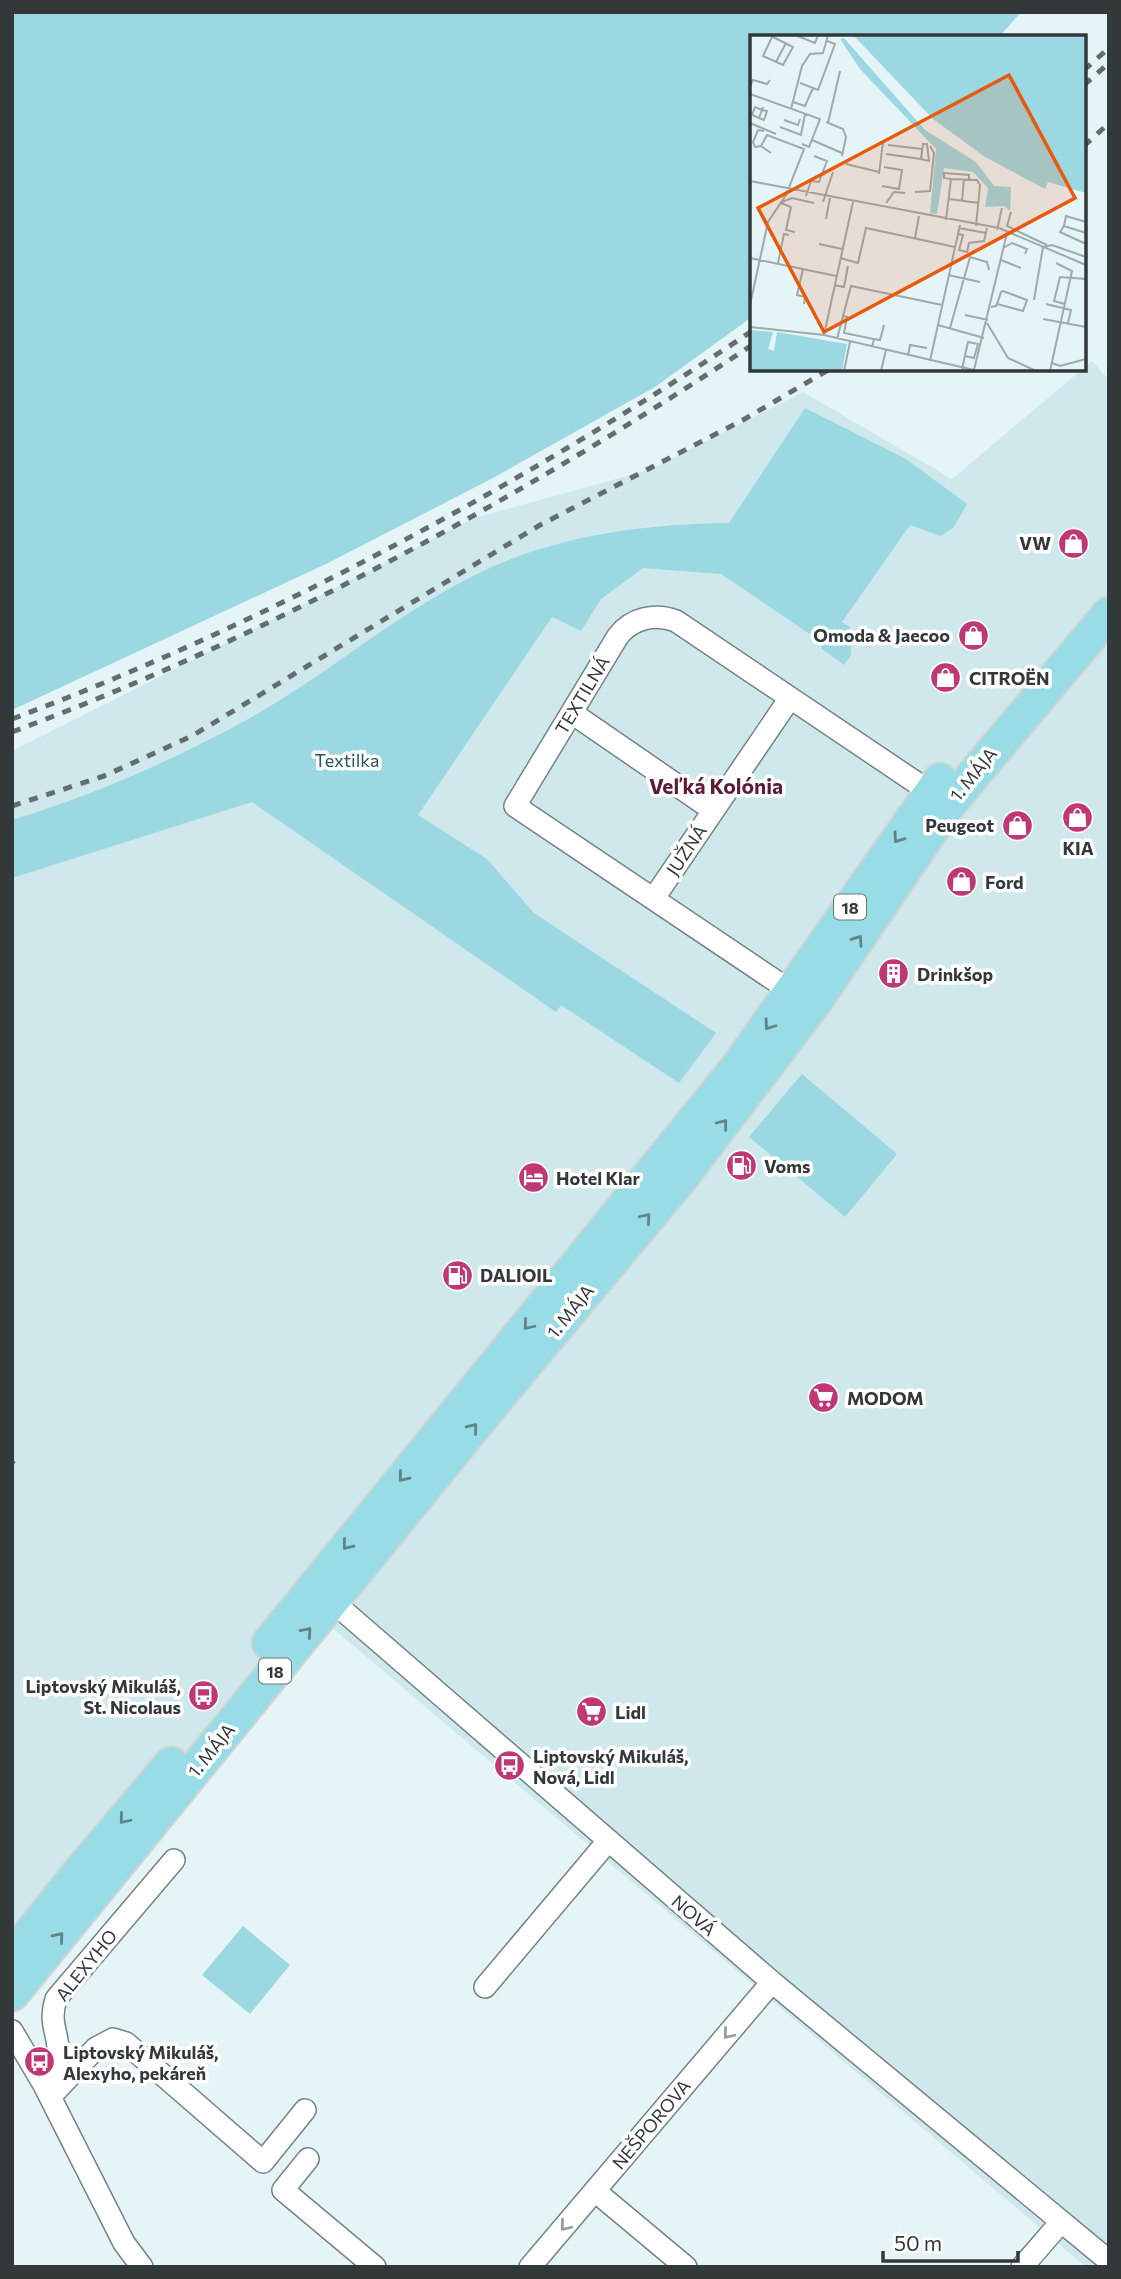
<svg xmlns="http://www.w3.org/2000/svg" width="1121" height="2279" font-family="Commissioner,sans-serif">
  <rect width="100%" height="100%" fill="#e5f5f7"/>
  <!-- built -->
  <path fill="#cfe8ec" d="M 1092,361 L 1109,380 L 1109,2267 L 1086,2267 L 309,1608 L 12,1970 L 12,751 L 474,518 L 649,470 L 803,392 L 952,479 Z"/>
  <!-- green -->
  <path fill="#9bd8e1" d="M 12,12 L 1021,12 L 999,37 L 752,37 L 752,317 L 655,387 L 493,478 L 326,564 L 12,710 Z
    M 805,408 L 906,459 L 967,504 L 954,527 L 941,536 L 910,525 L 842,622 L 850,627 L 851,655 L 844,665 L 822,649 L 817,639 L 721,574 L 643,568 L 601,599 L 581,631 L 552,617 L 418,815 L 487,859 L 534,913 L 716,1033 L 679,1083 L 561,1005 L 556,1012 L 252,802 L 12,878 L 12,820 C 94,795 174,760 250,718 C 332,672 405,606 492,567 C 566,534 649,524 729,523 Z
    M 802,1074 L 897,1154 L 845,1217 L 749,1137 Z
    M 243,1926 L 290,1965 L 250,2014 L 202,1975 Z"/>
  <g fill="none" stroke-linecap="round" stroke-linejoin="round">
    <defs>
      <path id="minor" d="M 572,713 L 713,810
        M 654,898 L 790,698
        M 792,992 L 515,806 L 618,636 C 632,618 655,613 676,621 L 939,798
        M 324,1594 L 772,1982 L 1109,2261
        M 485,1987 L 608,1841
        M 12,2031 L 44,2085 L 124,2243 L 142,2267
        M 44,2085 C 75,2044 44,2035 56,1999 L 174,1860
        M 50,2097 L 96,2048 L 113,2039 L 126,2043 L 263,2162 L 305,2110
        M 308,2159 L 283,2190 L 375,2267
        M 595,2191 L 686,2267
        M 530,2267 L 772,1982
        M 1022,2267 L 1061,2222"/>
      <path id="primary" d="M 269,1643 L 737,1068 L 940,780
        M 12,1957 L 73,1880 L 171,1764
        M 12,1994 L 498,1397 L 681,1178 L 814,1003 L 949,804 L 1109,614"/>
    </defs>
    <!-- minor casing -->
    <use href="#minor" stroke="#758386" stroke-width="24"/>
    <!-- primary casing -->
    <use href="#primary" stroke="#d2d3d4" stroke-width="37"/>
    <!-- minor -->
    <use href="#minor" stroke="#fff" stroke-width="21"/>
    <!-- primary -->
    <use href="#primary" stroke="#98dde6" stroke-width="33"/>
    <!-- rail -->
    <path stroke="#656e6f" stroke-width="5" stroke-dasharray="9 9" stroke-linecap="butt" d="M 1084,70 L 1109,48
      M 1084,85 L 1109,63
      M 1084,146 L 1109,123
      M 12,719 C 269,623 525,483 752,331
      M 12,732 C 268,637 525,496 752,345
      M 12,806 L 104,776 L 192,736 L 540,525 L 743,420 L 830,369
      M 12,1462 L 14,1464"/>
  </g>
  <!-- one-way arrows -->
  <defs><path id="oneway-chevron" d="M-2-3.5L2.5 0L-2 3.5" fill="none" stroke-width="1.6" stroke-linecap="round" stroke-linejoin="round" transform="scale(1.75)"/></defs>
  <g stroke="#608387">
    <use href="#oneway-chevron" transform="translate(898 838) rotate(125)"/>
    <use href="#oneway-chevron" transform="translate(858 940) rotate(-55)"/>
    <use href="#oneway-chevron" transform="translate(769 1025) rotate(126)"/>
    <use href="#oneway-chevron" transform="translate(723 1124) rotate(-52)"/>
    <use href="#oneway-chevron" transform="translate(646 1218) rotate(-50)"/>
    <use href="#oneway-chevron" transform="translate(528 1325) rotate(130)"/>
    <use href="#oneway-chevron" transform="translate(473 1428) rotate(-51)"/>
    <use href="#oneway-chevron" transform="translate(403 1477) rotate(129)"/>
    <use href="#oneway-chevron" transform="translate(347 1545) rotate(129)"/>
    <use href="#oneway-chevron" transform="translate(307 1632) rotate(-49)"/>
    <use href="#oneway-chevron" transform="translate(124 1819) rotate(130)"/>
    <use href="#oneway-chevron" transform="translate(59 1937) rotate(-51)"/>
  </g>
  <g stroke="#999c9c">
    <use href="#oneway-chevron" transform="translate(728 2034) rotate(130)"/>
    <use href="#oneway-chevron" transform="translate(565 2226) rotate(130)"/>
  </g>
  <!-- icons -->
  <defs>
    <symbol id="shop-disc" viewBox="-11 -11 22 22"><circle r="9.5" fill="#bf3774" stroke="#fff"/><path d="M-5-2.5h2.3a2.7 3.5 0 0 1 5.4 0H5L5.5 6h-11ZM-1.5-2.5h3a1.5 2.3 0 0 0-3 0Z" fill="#fff"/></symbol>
    <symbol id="building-disc" viewBox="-11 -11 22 22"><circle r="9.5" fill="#bf3774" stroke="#fff"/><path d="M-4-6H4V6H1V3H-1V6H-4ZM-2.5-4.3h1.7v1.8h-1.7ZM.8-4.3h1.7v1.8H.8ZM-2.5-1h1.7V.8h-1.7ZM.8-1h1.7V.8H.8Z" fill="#fff"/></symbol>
    <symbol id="fuel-disc" viewBox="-11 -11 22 22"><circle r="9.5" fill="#bf3774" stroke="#fff"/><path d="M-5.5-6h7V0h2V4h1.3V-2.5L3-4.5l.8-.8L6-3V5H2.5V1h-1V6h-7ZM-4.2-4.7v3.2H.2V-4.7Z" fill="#fff"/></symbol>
    <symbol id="hotel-disc" viewBox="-11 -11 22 22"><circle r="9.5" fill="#bf3774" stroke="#fff"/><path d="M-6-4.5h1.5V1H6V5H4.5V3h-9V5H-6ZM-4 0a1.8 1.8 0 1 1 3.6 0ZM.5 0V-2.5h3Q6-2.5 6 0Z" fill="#fff"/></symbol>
    <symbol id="supermarket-disc" viewBox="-11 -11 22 22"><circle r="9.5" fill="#bf3774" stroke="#fff"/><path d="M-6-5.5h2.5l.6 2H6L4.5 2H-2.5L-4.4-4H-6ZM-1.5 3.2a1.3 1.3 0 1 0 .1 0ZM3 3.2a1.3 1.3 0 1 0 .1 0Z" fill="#fff"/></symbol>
    <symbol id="bus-disc" viewBox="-11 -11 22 22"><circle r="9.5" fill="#bf3774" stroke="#fff"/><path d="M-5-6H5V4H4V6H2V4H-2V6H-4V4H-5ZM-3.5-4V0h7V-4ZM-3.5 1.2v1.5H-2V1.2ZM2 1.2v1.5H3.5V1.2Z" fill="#fff"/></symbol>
  </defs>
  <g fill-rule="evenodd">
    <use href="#shop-disc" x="1056" y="526" width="35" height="35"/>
    <use href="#shop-disc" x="956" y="618" width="35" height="35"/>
    <use href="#shop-disc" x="928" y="660" width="35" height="35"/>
    <use href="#shop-disc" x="1060" y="800" width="35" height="35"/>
    <use href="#shop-disc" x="1000" y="808" width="35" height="35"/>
    <use href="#shop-disc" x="944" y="864" width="35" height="35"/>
    <use href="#building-disc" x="876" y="956" width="35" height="35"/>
    <use href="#fuel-disc" x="724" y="1148" width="35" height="35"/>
    <use href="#hotel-disc" x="516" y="1160" width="35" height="35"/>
    <use href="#fuel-disc" x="440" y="1258" width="35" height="35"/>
    <use href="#supermarket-disc" x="806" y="1380" width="35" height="35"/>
    <use href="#bus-disc" x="186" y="1678" width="35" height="35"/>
    <use href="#supermarket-disc" x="574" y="1694" width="35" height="35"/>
    <use href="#bus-disc" x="492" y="1748" width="35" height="35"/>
    <use href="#bus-disc" x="22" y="2044" width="35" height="35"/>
  </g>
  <g text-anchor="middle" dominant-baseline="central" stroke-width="7" stroke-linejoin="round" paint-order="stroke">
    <!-- shield labels -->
    <g fill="#fff" stroke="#707475" stroke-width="2">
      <rect x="834" y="894.5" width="32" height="25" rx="5"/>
      <rect x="259" y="1658.5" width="32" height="25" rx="5"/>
    </g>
    <g font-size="16" font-weight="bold" fill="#33393a">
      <text x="850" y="907">18</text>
      <text x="275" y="1671">18</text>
    </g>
    <!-- poi labels -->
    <g font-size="18" font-weight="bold" fill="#33393a" stroke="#fff" text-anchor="start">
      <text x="1051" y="543" text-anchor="end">VW</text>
      <text x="950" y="635" text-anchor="end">Omoda &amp; Jaecoo</text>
      <text x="969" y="678">CITROËN</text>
      <text x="994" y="825" text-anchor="end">Peugeot</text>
      <text x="1078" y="848" text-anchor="middle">KIA</text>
      <text x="985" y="882">Ford</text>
      <text x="917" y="974">Drinkšop</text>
      <text x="764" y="1166">Voms</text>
      <text x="556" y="1178">Hotel Klar</text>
      <text x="480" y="1275">DALIOIL</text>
      <text x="847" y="1398">MODOM</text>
      <text x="181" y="1686" text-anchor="end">Liptovský Mikuláš,<tspan x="181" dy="21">St. Nicolaus</tspan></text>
      <text x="615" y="1712">Lidl</text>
      <text x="533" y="1756">Liptovský Mikuláš,<tspan x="533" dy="21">Nová, Lidl</tspan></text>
      <text x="63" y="2052">Liptovský Mikuláš,<tspan x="63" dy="21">Alexyho, pekáreň</tspan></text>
    </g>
    <!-- street labels -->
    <g font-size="18" fill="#33393a" stroke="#fff">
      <text transform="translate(582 695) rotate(-59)">TEXTILNÁ</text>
      <text transform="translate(973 774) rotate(-51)">1. MÁJA</text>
      <text transform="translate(686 850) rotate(-56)">JUŽNÁ</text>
      <text transform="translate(570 1311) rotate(-51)">1. MÁJA</text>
      <text transform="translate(211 1750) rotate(-51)">1. MÁJA</text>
      <text transform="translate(694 1915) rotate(41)">NOVÁ</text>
      <text transform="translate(86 1965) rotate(-51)">ALEXYHO</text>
      <text transform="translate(651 2124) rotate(-50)">NEŠPOROVA</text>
    </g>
    <!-- park labels -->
    <g font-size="18" fill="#25565c" stroke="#fff">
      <text x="347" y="760">Textilka</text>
    </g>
    <!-- quarter labels -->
    <g font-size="21" font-weight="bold" fill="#5d1c38" stroke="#fff">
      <text x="716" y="785">Veľká Kolónia</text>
    </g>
  </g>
  <!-- overview -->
  <g transform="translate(750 35)">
    <rect width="336" height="336" fill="#e5f5f7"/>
    <path d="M 103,0 L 336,0 L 336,158 L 298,147 L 295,154 L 235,122 L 183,84 ZM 94,3 L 175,95 L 226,127 L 244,151 L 261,152 L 260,176 L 254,171 L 235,172 L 238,153 L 223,137 L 194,133 L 187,179 L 180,178 L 186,114 L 110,34 L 90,4 ZM 0,295 L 23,297 L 18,314 L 24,316 L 27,297 L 97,309 L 92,336 L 0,336 Z" fill="#9bd8e1"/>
    <path fill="none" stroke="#9eaaab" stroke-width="2" d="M 45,0 L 65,8 L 68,0M 23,2 L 43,12 L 33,30 L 13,21 L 23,0M 26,27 L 36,8M 50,48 L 68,55 L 85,9 L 77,6M 0,51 L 3,45 L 17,49 L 20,45M 0,59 L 70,84 L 59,112 L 52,109M 43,67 L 55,71 L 63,53M 41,74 L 52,31 L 60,19 L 73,18 L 78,0M 9,83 L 14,85 L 17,76 L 12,75 L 5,72 L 2,80 L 9,83 L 12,75 L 13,72M 34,85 L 48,90 L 50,84M 76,87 L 93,94 L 96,102 L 92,121M 0,88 L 26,99M 78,88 L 90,36M 30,92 L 51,100 L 55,79M 62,105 L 92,118M 138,110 L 172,114M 11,111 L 5,112 L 3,107 L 8,95 L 14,96M 136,119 L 171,124 L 173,109 L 177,109 L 179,126 L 171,124M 96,129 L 129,137M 129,139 L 133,107M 201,144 L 194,143 L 194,138 L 219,140 L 219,144M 0,146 L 249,193 L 336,230M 132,151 L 149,154 L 152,135 L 134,132M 165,157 L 180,156 L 184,118 L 180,111M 56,161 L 61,146 L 69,147 L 77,126 L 64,121M 199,164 L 229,168M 212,166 L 214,144M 32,167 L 42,163 L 64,168M 73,167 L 83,137M 31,168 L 41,172 L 36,195 L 45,197M 136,168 L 144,157 L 155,158M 261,177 L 257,191 L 297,210M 76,184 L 80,163M 196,185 L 201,144 L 227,145 L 230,150 L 226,191M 314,191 L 316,181 L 336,187M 209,193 L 236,198M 247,195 L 252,173M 336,198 L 314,191 L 310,197 L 336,209M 208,199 L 213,200 L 209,215 L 217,217 L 219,208 L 234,206 L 237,193M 165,203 L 169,181M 69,209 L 92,214M 253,213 L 262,208 L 277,214 L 275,219M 0,223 L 86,241M 90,223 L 108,228 L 116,193 L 205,212M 251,225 L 271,233M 28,228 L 34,199 L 39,200M 53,234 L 47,260 L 55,262 L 54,269M 198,240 L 230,247M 84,250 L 94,252 L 98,231M 284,265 L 293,212 L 302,210 L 336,222M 296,269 L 321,275 L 318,288M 315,269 L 304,266 L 310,242 L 336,244M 0,270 L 18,187 L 36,160 L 54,114 L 17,100 L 11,111 L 21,118M 241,272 L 246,271 L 247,269 L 251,257 L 253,256 L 277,265 L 273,276 L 247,269M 215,280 L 238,285M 93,281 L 97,282 L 94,298 L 124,304 L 122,312M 293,284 L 336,292M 237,288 L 258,323 L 286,336M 188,290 L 234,303M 0,292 L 74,300 L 224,335 L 257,198M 200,293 L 220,222 L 237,227 L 239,235M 74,300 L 103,167M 87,304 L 101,251 L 192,270M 124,304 L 130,305 L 134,290M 158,321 L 160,310 L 177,313M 180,326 L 210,190M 302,328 L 310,331 L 336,324M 212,334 L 218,307 L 228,309 L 224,323 L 215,321M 94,336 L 100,307M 131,336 L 136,315M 300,336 L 322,236 L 306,228"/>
    <path fill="#e8590c" fill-opacity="0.15" stroke="#e8590c" stroke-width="3.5" d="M 259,40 L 325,163 L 74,297 L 8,173 Z"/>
    <rect width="336" height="336" fill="none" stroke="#33393a" stroke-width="3.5"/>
  </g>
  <!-- border -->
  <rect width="1121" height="2279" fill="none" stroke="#33393a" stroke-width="28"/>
  <!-- scale -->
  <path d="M883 2251v10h135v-10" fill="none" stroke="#33393a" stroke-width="3.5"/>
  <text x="894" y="2251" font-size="21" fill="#33393a" stroke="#ffffff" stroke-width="5" paint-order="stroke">50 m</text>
</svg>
